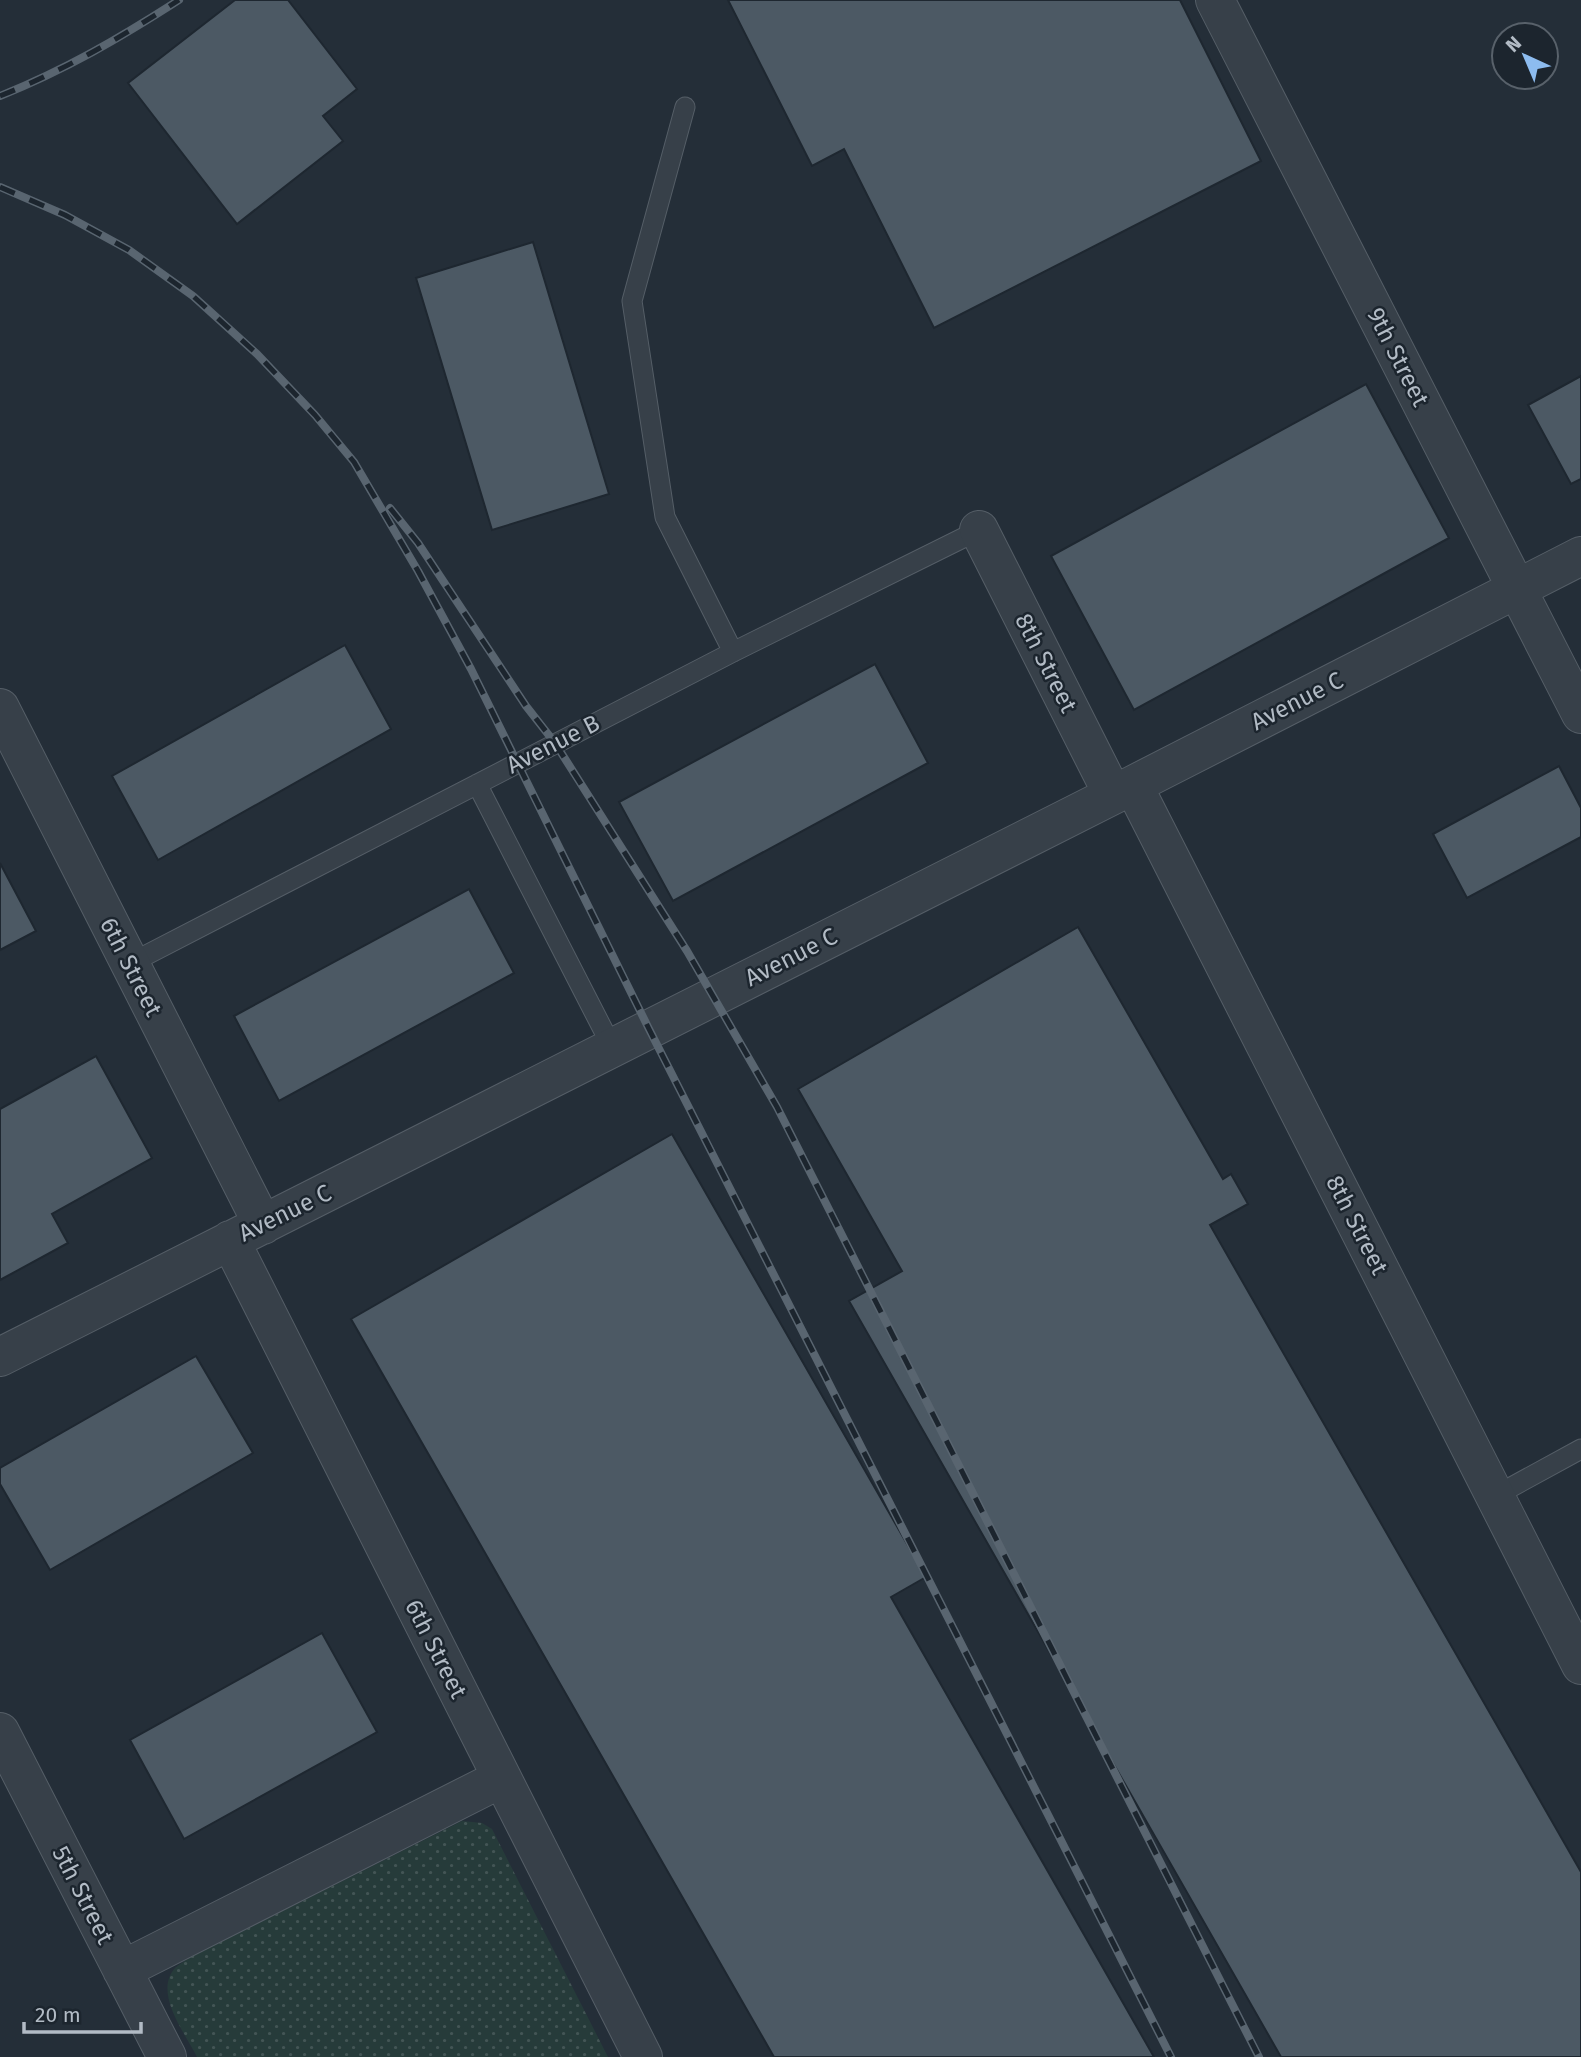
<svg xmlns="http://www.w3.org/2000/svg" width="1581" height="2057" font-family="'Fira Sans',sans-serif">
  <defs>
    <pattern id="grass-dots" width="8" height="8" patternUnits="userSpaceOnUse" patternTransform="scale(1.75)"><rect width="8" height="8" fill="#263b3a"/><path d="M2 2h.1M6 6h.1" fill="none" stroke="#435555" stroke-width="1.8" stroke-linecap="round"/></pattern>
  </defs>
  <rect width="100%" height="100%" fill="#242e38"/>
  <!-- grass -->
  <path fill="url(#grass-dots)" d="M 462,1821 L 482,1823 L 492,1829 L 608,2057 L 197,2057 C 185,2033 153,1993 175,1968 C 179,1964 185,1961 189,1958 Z"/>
  <!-- building -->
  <path fill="#4c5964" stroke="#1e2730" stroke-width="2" d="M 235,0 L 288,0 L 357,89 L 323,116 L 343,141 L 237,224 L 128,83 Z
    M 728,0 L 1180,0 L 1261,161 L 934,328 L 844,149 L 812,166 Z
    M 533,242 L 609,494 L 492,530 L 416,278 Z
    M 1581,376 L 1581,479 L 1571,484 L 1528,405 Z
    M 1366,384 L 1449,538 L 1134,710 L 1051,556 Z
    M 345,645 L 391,729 L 158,860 L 112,776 Z
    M 875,664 L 928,763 L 673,901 L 619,802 Z
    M 1559,766 L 1581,808 L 1581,837 L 1467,898 L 1433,834 Z
    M 0,863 L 36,931 L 0,950 Z
    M 469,889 L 514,973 L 279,1101 L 234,1016 Z
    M 1078,927 L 1223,1179 L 1231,1174 L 1248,1204 L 1210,1225 L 1581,1872 L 1581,2057 L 1281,2057 L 849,1301 L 902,1271 L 798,1089 Z
    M 96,1056 L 152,1158 L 52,1214 L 68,1243 L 0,1280 L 0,1109 Z
    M 672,1134 L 926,1577 L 891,1597 L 1154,2057 L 774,2057 L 351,1319 Z
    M 196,1356 L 253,1453 L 50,1570 L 0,1484 L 0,1468 Z
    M 322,1633 L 377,1732 L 184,1839 L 130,1740 Z"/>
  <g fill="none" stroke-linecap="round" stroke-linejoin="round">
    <defs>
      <path id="lane" d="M 685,107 L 632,301 L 665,517 L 733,652
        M 477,784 L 612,1047
        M 129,964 L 733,652 L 979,530
        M 1495,1496 L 1581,1449"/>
      <path id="street" d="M 1215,0 L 1581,714
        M 979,530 L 1113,795
        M 0,708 L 263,1225
        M 1133,785 L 1581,1665
        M 230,1240 L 643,2057
        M 0,1357 L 1133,785 L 1581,556
        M 0,1732 L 167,2057
        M 122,1970 L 502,1778"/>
    </defs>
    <!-- lane casing -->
    <use href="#lane" stroke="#555e67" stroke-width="21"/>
    <!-- street casing -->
    <use href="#street" stroke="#555e67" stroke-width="40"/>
    <!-- lane -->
    <use href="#lane" stroke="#374049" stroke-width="19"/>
    <!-- street -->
    <use href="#street" stroke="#374049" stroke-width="38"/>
    <defs>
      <path id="rail" d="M 0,96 C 65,70 120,38 179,0
        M 0,187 L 65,215 L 129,250 L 193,296 L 257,354 L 315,415 L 354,462 L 418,571 L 471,669 L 649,1029 L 1171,2057
        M 390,508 L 418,543 L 526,706 L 555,743 L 687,951 L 777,1107 L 1259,2057"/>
    </defs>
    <!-- rail casing -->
    <use href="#rail" stroke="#596570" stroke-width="8"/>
    <!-- rail -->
    <use href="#rail" stroke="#1c252e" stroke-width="5" stroke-dasharray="16" stroke-linecap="butt"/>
  </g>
  <g text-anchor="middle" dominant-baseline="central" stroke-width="5" stroke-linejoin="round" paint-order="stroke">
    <!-- street labels -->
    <g font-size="24" fill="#b2bbc5" stroke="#1c252e">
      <text transform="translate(1398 357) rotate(63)">9th Street</text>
      <text transform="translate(1046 663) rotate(63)">8th Street</text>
      <text transform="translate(1297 701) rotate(-27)">Avenue C</text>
      <text transform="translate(553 744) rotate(-27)">Avenue B</text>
      <text transform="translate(791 957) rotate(-27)">Avenue C</text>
      <text transform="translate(131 967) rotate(63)">6th Street</text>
      <text transform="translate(285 1213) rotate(-26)">Avenue C</text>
      <text transform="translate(1357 1225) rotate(63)">8th Street</text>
      <text transform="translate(436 1649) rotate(63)">6th Street</text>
      <text transform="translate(83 1895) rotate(63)">5th Street</text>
    </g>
  </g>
  <!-- north arrow -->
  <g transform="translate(1525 56) rotate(316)"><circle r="33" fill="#1c252e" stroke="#58616a" stroke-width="2"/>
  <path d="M0-5L12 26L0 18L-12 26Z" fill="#8dbcef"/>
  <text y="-10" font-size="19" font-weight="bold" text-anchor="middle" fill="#b2bbc5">N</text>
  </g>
  <!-- scale -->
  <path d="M24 2022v10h117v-10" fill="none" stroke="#b2bbc5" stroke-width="3.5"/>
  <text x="35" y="2022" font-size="21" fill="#b2bbc5" stroke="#1c252e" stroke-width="5" paint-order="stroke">20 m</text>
</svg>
